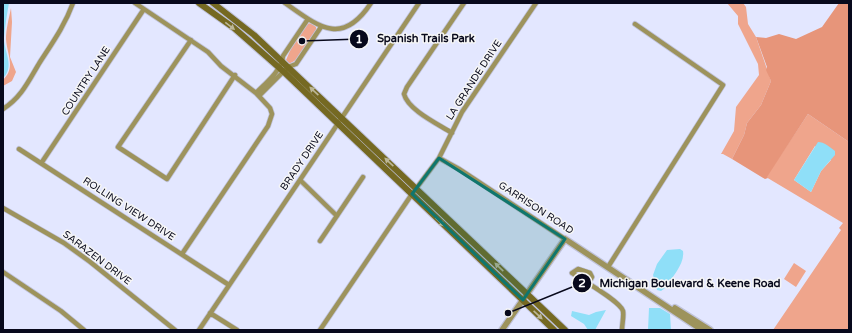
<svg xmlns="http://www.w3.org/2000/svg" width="852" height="333" font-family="'Varela Round',sans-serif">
  <rect width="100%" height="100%" fill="#e3e7ff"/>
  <!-- green -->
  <path fill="#efa58c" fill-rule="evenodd" d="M 727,3 L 743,3 L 746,7 L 748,24 L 756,37 L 771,81 L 761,105 L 747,123 L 744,135 L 732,159 L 723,154 L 721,154 L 734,131 L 736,107 L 759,75 L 758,64 L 738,24 L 738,16 Z
    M 11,8 L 12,22 L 10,57 L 16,72 L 12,81 L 3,86 L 3,80 C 16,67 7,55 6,39 C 6,29 9,18 11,8 Z
    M 311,23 L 316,27 L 316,30 L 296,60 L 289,64 L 286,60 L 293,44 L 307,24 Z
    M 808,114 L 849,142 L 849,330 L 773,330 L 841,230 L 839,228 L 843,223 L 766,177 ZM 815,146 L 831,160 L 821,171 L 811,192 L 794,180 Z
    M 794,263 L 806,271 L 796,287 L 784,279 Z"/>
  <!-- forest -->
  <path fill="#e7957a" d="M 839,3 L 849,3 L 849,142 L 808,114 L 767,177 L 768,178 L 765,179 L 732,159 L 744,135 L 747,123 L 761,105 L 771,81 L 766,70 L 767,67 L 756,37 L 766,38 L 779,34 L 796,39 L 822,27 Z"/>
  <!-- water -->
  <path fill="#8fdff8" d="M 3,3 L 9,3 C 7,14 5,26 4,38 C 4,52 15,66 3,78 Z
    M 818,142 C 824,142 830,147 835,151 L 835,155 L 821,171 L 811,192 L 794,180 Z
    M 680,249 L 683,251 C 685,264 672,277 665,288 L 661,291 L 657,290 L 653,275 L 657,264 L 667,250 Z
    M 649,308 L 660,308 L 670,314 L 671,330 L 648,330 Z
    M 606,310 L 595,330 L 588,330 L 584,324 L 571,316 L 572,311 L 589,315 L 596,312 Z"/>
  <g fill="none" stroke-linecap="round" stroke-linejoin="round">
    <defs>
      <path id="minor" d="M 135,3 L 208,52 L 221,66 L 256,93 L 270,108 L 272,114 L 268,126 L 182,254
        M 285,3 C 319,27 342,47 371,3
        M 191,40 L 118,147 L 167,179 L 235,75
        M 256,93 C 266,83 282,70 283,56 L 308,19
        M 259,96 L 288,67 L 296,64 L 321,27
        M 3,109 C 22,97 29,80 40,62 C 53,42 65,25 73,3
        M 452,133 C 438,124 408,110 404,94 L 407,87 L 464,3
        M 19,149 L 229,285
        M 439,158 L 459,169 L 565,239
        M 42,162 L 144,9
        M 300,180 L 337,216
        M 3,208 L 64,243 L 89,261 L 175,330
        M 320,241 L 363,177
        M 608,267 L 723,85 L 635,24
        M 3,272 L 61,311 L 84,330
        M 588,284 L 592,277 L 590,273 L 578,269 L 572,273 C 582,280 620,301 623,311 C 624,317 622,324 622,330
        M 210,313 L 237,330
        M 199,330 L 419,3
        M 320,330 L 412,194 L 439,158 L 462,112 L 536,3"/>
      <path id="tertiary" d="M 675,308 L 710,330
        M 502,330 L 565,239 L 702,330"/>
      <path id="secondary" d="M 199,3 L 234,28 L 284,72 L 554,330
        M 213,3 L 254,35 L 565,330"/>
    </defs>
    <!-- minor casing -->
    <use href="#minor" stroke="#c0c3db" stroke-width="6"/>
    <!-- tertiary casing -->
    <use href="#tertiary" stroke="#c0c3db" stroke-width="8"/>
    <!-- secondary casing -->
    <use href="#secondary" stroke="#c0c3db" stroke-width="8"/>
    <!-- minor -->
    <use href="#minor" stroke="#9d935c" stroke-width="4.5"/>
    <!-- tertiary -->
    <use href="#tertiary" stroke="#9d935c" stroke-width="5.5"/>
    <!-- secondary -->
    <use href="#secondary" stroke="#756922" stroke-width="6"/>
  </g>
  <!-- one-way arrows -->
  <defs><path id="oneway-solid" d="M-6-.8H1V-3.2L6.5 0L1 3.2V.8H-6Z"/></defs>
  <g fill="#bcb797">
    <use href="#oneway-solid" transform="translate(230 26) rotate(38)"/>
    <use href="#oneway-solid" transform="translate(314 91) rotate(-137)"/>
    <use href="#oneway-solid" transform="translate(389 162) rotate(-137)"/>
    <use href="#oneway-solid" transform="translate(440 222) rotate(44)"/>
    <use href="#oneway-solid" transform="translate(499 267) rotate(-136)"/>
    <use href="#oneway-solid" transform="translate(538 315) rotate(43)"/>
  </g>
  <!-- marked area -->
  <path fill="#0f766e" fill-opacity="0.2" stroke="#0f766e" stroke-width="3" stroke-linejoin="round" d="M 439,158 L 565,239 L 523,300 L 412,194 Z"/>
  <g text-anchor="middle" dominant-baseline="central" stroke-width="3" stroke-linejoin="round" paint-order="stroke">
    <!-- street labels -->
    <g font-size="10" fill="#08091c" stroke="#f6f6f6">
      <text transform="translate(474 80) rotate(-57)">LA GRANDE DRIVE</text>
      <text transform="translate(86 81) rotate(-57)">COUNTRY LANE</text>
      <text transform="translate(302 161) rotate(-56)">BRADY DRIVE</text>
      <text transform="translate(536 208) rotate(33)">GARRISON ROAD</text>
      <text transform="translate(129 209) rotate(33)">ROLLING VIEW DRIVE</text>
      <text transform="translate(97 258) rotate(37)">SARAZEN DRIVE</text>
    </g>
  </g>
  <!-- callouts -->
  <path fill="none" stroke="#08091c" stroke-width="1.5" d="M302 41L359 39M508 313L582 283"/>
  <g fill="#08091c" stroke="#f6f6f6" stroke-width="1.5">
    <circle cx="302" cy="41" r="4"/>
    <circle cx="508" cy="313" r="4"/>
    <circle cx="359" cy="39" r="10"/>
    <circle cx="582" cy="283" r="10"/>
  </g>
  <g font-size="12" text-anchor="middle" font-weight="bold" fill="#fff">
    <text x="359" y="43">1</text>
    <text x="582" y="287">2</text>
  </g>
  <g font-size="11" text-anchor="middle" font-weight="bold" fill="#08091c" stroke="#f6f6f6" stroke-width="3" stroke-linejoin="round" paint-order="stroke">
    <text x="426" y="42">Spanish Trails Park</text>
    <text x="690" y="287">Michigan Boulevard &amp; Keene Road</text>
  </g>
  <!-- border -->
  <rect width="852" height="333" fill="none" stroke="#08091c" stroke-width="8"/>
</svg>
